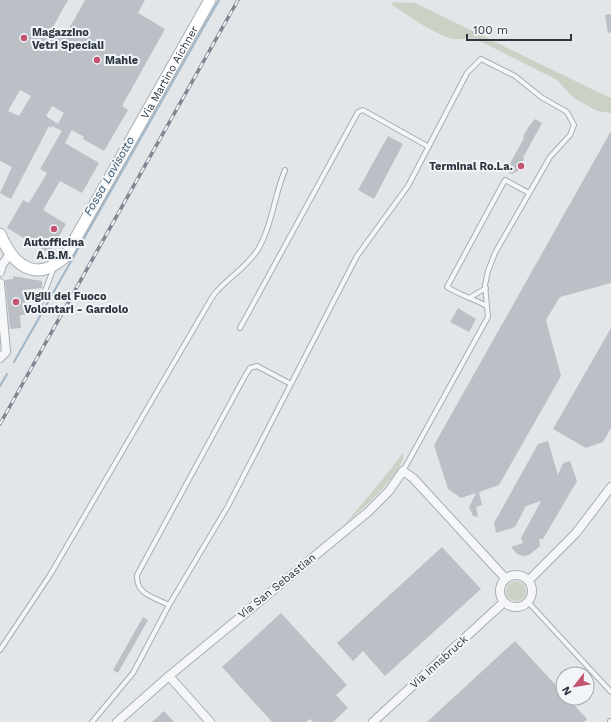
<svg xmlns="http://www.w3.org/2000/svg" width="611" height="722" font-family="'Work Sans',sans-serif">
  <rect width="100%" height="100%" fill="#e3e6e9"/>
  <!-- green -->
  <path fill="#c9d2c4" d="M 393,2 L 415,3 L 602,94 L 611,98 L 611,113 L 597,111 L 574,98 L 557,80 L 476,39 C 468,37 462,40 454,39 C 437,36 407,15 392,5 Z
    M 403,453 C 408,470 358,513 345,524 L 382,480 Z
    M506 591a10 10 0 1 1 20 0a10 10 0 1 1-20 0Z"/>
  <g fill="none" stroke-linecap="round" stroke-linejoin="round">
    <!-- stream -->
    <path stroke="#a1b6c6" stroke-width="2" d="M 14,362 L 219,0
      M 0,386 L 7,374"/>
  </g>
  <!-- building -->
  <path fill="#bac0c6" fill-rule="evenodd" d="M 0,0 L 68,0 L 53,27 L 66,34 L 85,0 L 145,0 L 138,13 L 165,29 L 122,106 L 128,110 L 104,151 L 83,139 L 84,137 L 72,130 L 65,143 L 99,163 L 82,193 L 60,181 L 43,210 L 66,224 L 49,253 L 7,228 L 23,200 L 29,203 L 47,173 L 40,169 L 62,131 L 52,126 L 51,128 L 49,126 L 11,199 L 0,193 L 12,167 L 0,161 ZM 20,90 L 31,96 L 19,116 L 8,111 ZM 52,106 L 64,113 L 58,124 L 46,116 Z
    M 611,14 L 611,32 L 608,33 L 605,15 Z
    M 535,119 L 542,123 L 523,158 L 524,159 L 518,171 L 512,174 L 506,171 L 524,138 L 523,137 L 529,126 Z
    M 611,131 L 611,283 L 560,297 L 546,320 L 561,376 L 499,485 L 479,492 L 482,505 L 476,507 L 478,517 L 473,516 L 469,507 L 476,493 L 461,498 L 448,489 L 434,445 Z
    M 388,136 L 403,144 L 374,199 L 358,190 Z
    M 13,276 L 42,281 L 42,288 L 24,290 L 26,315 L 20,315 L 21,328 L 10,329 L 5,280 L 13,279 Z
    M 458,308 L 476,319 L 469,332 L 450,322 Z
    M 611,328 L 611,428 L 603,442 L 586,448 L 553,429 Z
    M 548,441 L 558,475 L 563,463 L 570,461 L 577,481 L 543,539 L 539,539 L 540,546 L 529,555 L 523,556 L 517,554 L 511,547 L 523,543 L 521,538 L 541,501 L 526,506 L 515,527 L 496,533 L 494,523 L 538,444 Z
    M 442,547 L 481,589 L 385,676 L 363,651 L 353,661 L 337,643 Z
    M 281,613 L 347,685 L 336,695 L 348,708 L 333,722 L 313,722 L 310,719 L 306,722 L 272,722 L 222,667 Z
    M 143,617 L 148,620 L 118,673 L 113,670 Z
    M 515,641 L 563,693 L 563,698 L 568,698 L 587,719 L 584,722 L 427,722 Z
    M 164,711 L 174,722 L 152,722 Z"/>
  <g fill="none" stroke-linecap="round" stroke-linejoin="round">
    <defs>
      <path id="lane" d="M 469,298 L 486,288
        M 40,304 L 54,267
        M 487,306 C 474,299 460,295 447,287 L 505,180 L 529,193
        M 240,328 L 358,112 L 363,110 L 429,147
        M 528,602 L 611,692
        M 169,605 C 154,597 136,595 137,575 L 245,376 L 250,368 L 257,366 L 291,384
        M 0,650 L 50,575 L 207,306 C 210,301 213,295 217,291 C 230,277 246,267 257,251 C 272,227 274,196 285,170
        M 610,721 L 611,721
        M 92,722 L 133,673 L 169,605 L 228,506 L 357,256 L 408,186 L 467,73 L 481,59 L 515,76 L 541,97 L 567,112 L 574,125 L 570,135 L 550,157 L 495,253 L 488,271 L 485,285 L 488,317 L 403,471"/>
      <path id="street" d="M 0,272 L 2,265 L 10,254
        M 0,283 L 6,352 L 0,358
        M500 591a16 16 0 1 1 32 0a16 16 0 1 1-32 0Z
        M 529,580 L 576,533 L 611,487
        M 169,676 L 210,722
        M 117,722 L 169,676 L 368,512 L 389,491 L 403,471 L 413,478 L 505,578
        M 373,722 L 504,602"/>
      <g id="secondary">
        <path id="s1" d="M 0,234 C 13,265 35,284 65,257 L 210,0"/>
      </g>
    </defs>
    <!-- lane casing -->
    <use href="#lane" stroke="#a8adb3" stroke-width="6"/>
    <!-- street casing -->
    <use href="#street" stroke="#a8adb3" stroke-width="10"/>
    <!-- secondary casing -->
    <use href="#secondary" stroke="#a8adb3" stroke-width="13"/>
    <!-- lane -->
    <use href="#lane" stroke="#f5f6f8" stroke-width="4"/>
    <!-- street -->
    <use href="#street" stroke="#f5f6f8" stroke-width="8"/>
    <!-- secondary -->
    <use href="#secondary" stroke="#fff" stroke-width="11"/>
    <defs>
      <path id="rail" d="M 0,424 L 238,0"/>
    </defs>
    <!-- rail casing -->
    <use href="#rail" stroke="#7d8791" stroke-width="3.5"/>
    <!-- rail -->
    <use href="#rail" stroke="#f2f5f7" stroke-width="2" stroke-dasharray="6" stroke-linecap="butt"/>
  </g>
  <!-- markers -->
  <g fill="#c2546f" stroke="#f2f5f7" stroke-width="1.5">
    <circle cx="24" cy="38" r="4"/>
    <circle cx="97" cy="60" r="4"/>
    <circle cx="521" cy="166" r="4"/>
    <circle cx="54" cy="229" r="4"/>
    <circle cx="16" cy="302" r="4"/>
  </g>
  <g text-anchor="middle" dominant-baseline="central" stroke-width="4" stroke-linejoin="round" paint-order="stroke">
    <!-- poi labels -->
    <g font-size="11" font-weight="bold" fill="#2c3540" stroke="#f2f5f7" text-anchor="start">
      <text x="32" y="32">Magazzino<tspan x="32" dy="13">Vetri Speciali</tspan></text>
      <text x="105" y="60">Mahle</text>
      <text x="513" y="166" text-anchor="end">Terminal Ro.La.</text>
      <text x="54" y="242" text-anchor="middle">Autofficina<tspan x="54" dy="13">A.B.M.</tspan></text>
      <text x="24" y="296">Vigili del Fuoco<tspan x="24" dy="13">Volontari - Gardolo</tspan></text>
    </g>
    <!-- street labels -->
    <g font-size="11" fill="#2c3540" stroke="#f2f5f7">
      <text stroke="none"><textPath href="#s1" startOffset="298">Via Martino Aichner</textPath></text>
      <text transform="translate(277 586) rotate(-39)">Via San Sebastian</text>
      <text transform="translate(439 662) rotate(-42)">Via Innsbruck</text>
    </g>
    <!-- water labels -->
    <g font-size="12" font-style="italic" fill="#3a5770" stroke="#f2f5f7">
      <text transform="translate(109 176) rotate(-60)">Fossa Lavisotto</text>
    </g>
  </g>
  <!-- north arrow -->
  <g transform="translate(575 686) rotate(239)"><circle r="19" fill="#f2f5f7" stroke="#a3a8ae"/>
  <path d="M0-3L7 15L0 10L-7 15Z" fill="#c2546f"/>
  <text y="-6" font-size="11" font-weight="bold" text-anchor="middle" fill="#2c3540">N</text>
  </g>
  <!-- scale -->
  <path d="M467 34v6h104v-6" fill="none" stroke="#2c3540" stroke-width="2"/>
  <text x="473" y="34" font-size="12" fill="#2c3540" stroke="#f2f5f7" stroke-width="3" paint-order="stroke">100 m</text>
</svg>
